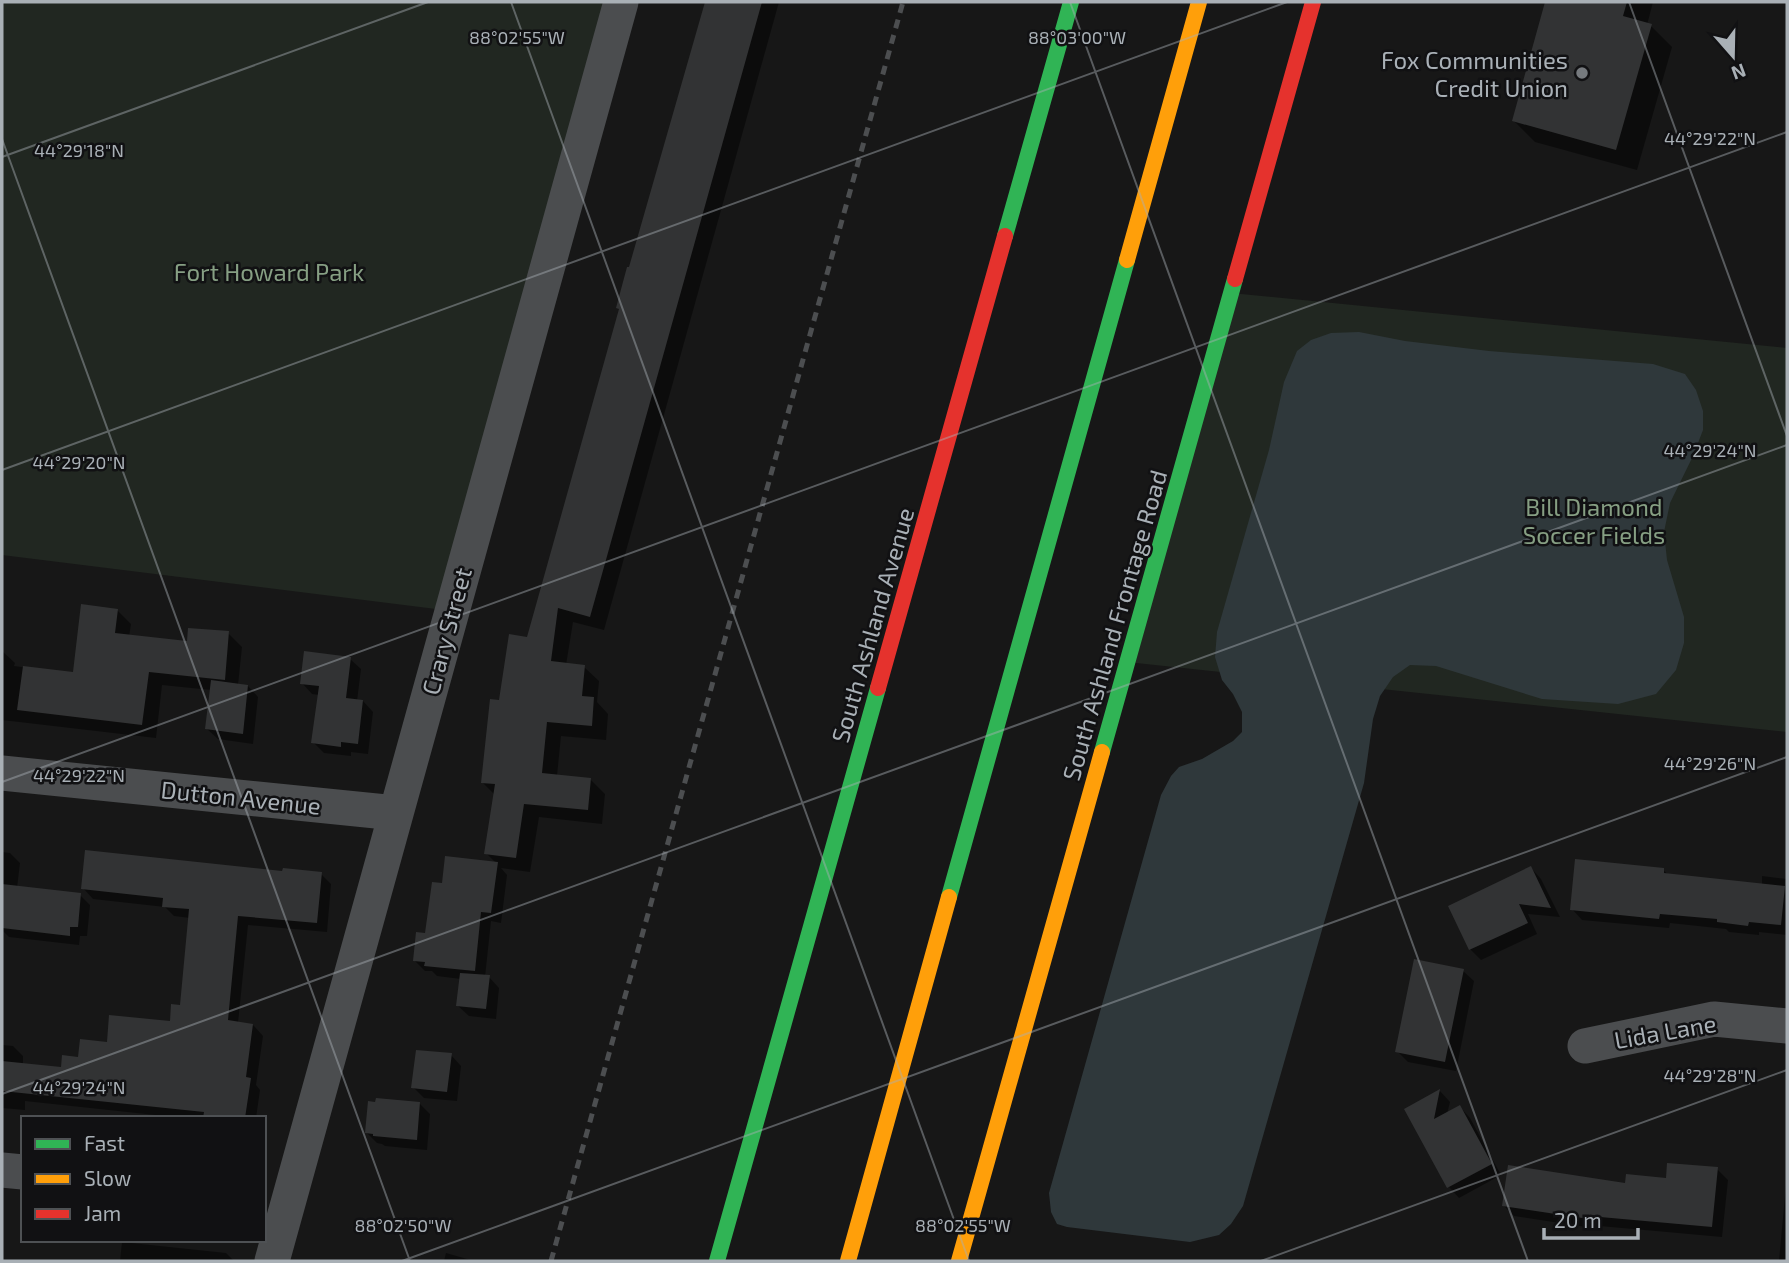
<svg xmlns="http://www.w3.org/2000/svg" width="1789" height="1263" font-family="'Exo 2',sans-serif">
  <rect width="100%" height="100%" fill="#171717"/>
  <!-- green -->
  <path fill="#212721" d="M 2,2 L 621,2 L 452,611 L 2,555 Z
    M 1231,293 L 1787,348 L 1787,732 L 1127,662 Z"/>
  <!-- water -->
  <path fill="#2f383b" d="M 1359,332 L 1405,341 L 1489,351 L 1653,364 L 1685,374 L 1696,390 L 1703,411 L 1703,430 L 1693,456 L 1670,503 L 1664,532 L 1667,560 L 1684,617 L 1684,643 L 1676,670 L 1656,694 L 1618,704 L 1542,699 L 1436,666 L 1410,665 L 1393,677 L 1380,696 L 1373,719 L 1364,783 L 1243,1206 L 1231,1224 L 1219,1235 L 1190,1242 L 1067,1227 L 1057,1224 L 1051,1212 L 1049,1193 L 1161,795 L 1171,776 L 1179,767 L 1202,759 L 1233,741 L 1242,732 L 1242,712 L 1233,694 L 1222,680 L 1215,657 L 1217,632 L 1269,450 L 1284,382 L 1297,351 L 1311,340 L 1331,333 Z"/>
  <!-- shadow -->
  <path fill="#0007" d="M 706,2 L 779,2 L 604,630 L 573,622 L 566,665 L 584,667 L 599,681 L 597,702 L 608,714 L 606,740 L 561,736 L 557,776 L 590,779 L 605,794 L 602,824 L 539,817 L 530,872 L 501,868 L 507,875 L 501,923 L 491,921 L 485,977 L 489,977 L 499,988 L 496,1019 L 469,1016 L 458,1006 L 461,979 L 437,976 L 432,971 L 425,971 L 414,960 L 427,935 L 444,885 L 497,864 L 486,853 L 495,795 L 483,783 L 500,702 L 528,639 Z
    M 1547,2 L 1565,2 L 1580,6 L 1581,2 L 1653,2 L 1647,25 L 1651,26 L 1672,47 L 1637,170 L 1535,142 L 1514,121 Z
    M 117,610 L 131,624 L 129,637 L 188,643 L 228,633 L 242,647 L 238,685 L 248,686 L 258,697 L 253,744 L 218,739 L 207,729 L 211,690 L 162,685 L 156,738 L 2,720 L 2,651 L 15,663 L 14,666 L 75,674 Z
    M 350,659 L 361,669 L 357,701 L 363,701 L 373,712 L 368,754 L 351,752 L 351,756 L 324,753 L 313,742 L 319,695 L 312,694 L 302,683 Z
    M 2,852 L 10,853 L 20,863 L 17,888 L 80,895 L 90,905 L 87,936 L 80,936 L 79,945 L 9,937 L 2,930 Z
    M 1531,868 L 1541,879 L 1560,917 L 1528,914 L 1537,934 L 1481,960 L 1470,949 Z
    M 1663,870 L 1670,876 L 1762,885 L 1762,876 L 1787,879 L 1787,935 L 1759,932 L 1759,935 L 1729,932 L 1726,929 L 1670,923 L 1669,928 L 1582,920 L 1572,909 Z
    M 284,873 L 321,874 L 331,884 L 327,932 L 248,925 L 238,1023 L 253,1025 L 263,1036 L 256,1085 L 260,1090 L 256,1118 L 183,1118 L 25,1101 L 25,1110 L 2,1108 L 2,1045 L 13,1046 L 23,1056 L 23,1065 L 63,1069 L 108,1044 L 171,1023 L 181,1007 L 190,918 L 174,916 L 165,907 L 93,899 L 83,888 Z
    M 1463,971 L 1474,981 L 1456,1071 L 1408,1062 L 1397,1051 Z
    M 451,1055 L 461,1066 L 457,1101 L 424,1098 L 413,1087 Z
    M 1440,1091 L 1450,1102 L 1447,1114 L 1460,1107 L 1470,1118 L 1501,1175 L 1459,1198 L 1449,1187 L 1406,1110 Z
    M 420,1104 L 430,1114 L 427,1150 L 385,1146 L 382,1144 L 377,1143 L 367,1133 Z
    M 1717,1169 L 1728,1180 L 1722,1237 L 1600,1226 L 1599,1229 L 1514,1216 L 1503,1205 L 1626,1185 L 1668,1180 Z
    M 1787,1174 L 1787,1261 L 1779,1261 Z
    M 122,1242 L 226,1253 L 234,1261 L 120,1261 Z
    M 446,1253 L 474,1261 L 444,1261 Z"/>
  <!-- building -->
  <path fill="#323334" d="M 705,2 L 762,2 L 590,617 L 558,608 L 551,661 L 585,665 L 582,696 L 594,697 L 592,726 L 547,722 L 542,773 L 591,778 L 588,810 L 524,804 L 516,858 L 484,854 L 495,784 L 481,783 L 490,699 L 499,700 L 509,634 L 527,637 L 619,309 L 616,308 L 627,267 L 629,267 Z
    M 1545,2 L 1627,2 L 1623,16 L 1652,24 L 1616,150 L 1512,121 Z
    M 81,604 L 118,609 L 115,633 L 187,641 L 188,628 L 229,631 L 225,680 L 149,672 L 142,725 L 17,710 L 23,666 L 73,672 Z
    M 304,651 L 351,657 L 346,698 L 363,700 L 358,744 L 341,742 L 341,747 L 311,743 L 319,686 L 300,684 Z
    M 211,680 L 248,685 L 243,734 L 205,729 Z
    M 85,850 L 282,871 L 283,868 L 322,872 L 317,923 L 238,916 L 228,1020 L 253,1024 L 246,1077 L 251,1078 L 245,1118 L 203,1118 L 204,1112 L 2,1091 L 2,1061 L 61,1067 L 62,1055 L 78,1057 L 80,1039 L 107,1042 L 109,1015 L 170,1021 L 171,1004 L 180,1005 L 189,909 L 162,907 L 163,898 L 81,889 Z
    M 445,856 L 498,862 L 491,913 L 481,912 L 475,971 L 424,966 L 425,962 L 413,961 L 416,932 L 425,933 L 432,882 L 442,883 Z
    M 1575,859 L 1664,868 L 1664,873 L 1785,886 L 1781,925 L 1749,922 L 1748,926 L 1717,922 L 1717,919 L 1660,914 L 1659,919 L 1570,910 Z
    M 1531,866 L 1551,908 L 1519,904 L 1528,923 L 1469,950 L 1448,906 Z
    M 2,884 L 81,893 L 78,927 L 70,927 L 70,936 L 2,928 Z
    M 1414,959 L 1464,969 L 1445,1062 L 1395,1052 Z
    M 460,973 L 490,975 L 486,1009 L 456,1006 Z
    M 416,1050 L 452,1053 L 447,1092 L 411,1088 Z
    M 1440,1089 L 1434,1119 L 1460,1105 L 1492,1164 L 1447,1188 L 1404,1109 Z
    M 376,1098 L 420,1102 L 417,1140 L 373,1136 L 373,1134 L 365,1133 L 368,1101 L 375,1102 Z
    M 1667,1163 L 1718,1167 L 1712,1227 L 1589,1216 L 1589,1219 L 1502,1206 L 1508,1165 L 1625,1183 L 1626,1174 L 1666,1178 Z"/>
  <g fill="none" stroke-linecap="round" stroke-linejoin="round">
    <!-- street -->
    <path stroke="#4b4d4f" stroke-width="35" d="M 2,773 L 396,813
      M 1585,1046 L 1714,1019 L 1787,1026
      M 2,1170 L 23,1172
      M 272,1261 L 621,2"/>
    <!-- fast -->
    <path stroke="#30b455" stroke-width="16" d="M 1005,236 L 1071,2
      M 1102,752 L 1235,279
      M 949,897 L 1127,260
      M 717,1261 L 878,688"/>
    <!-- slow -->
    <path stroke="#ff9f0a" stroke-width="16" d="M 1127,260 L 1199,2
      M 848,1261 L 949,897
      M 959,1261 L 1102,752"/>
    <!-- jam -->
    <path stroke="#e5322d" stroke-width="16" d="M 1235,279 L 1313,2
      M 878,688 L 1005,236"/>
    <!-- rail -->
    <path stroke="#4c4e50" stroke-width="5" stroke-dasharray="9 7" stroke-linecap="butt" d="M 551,1261 L 903,2"/>
  </g>
  <!-- ticks -->
  <path fill="none" stroke="#a9b0b6" stroke-width="2" stroke-opacity="0.45" d="M 511,2 L 969,1261M 1070,2 L 1528,1261M 1629,2 L 1787,436M 2,139 L 410,1261M 2,157 L 428,2M 2,470 L 1287,2M 2,782 L 1787,132M 2,1094 L 1787,445M 402,1261 L 1787,757M 1261,1261 L 1787,1070"/>
  <!-- markers -->
  <circle fill="#767a7e" stroke="#111113" stroke-width="2.5" cx="1582" cy="73" r="7"/>
  <g text-anchor="middle" dominant-baseline="central" stroke-width="5" stroke-linejoin="round" paint-order="stroke">
    <!-- poi labels -->
    <g font-size="24" fill="#a9b0b6" stroke="#111113" text-anchor="end">
      <text x="1568" y="59">Fox Communities<tspan x="1568" dy="28">Credit Union</tspan></text>
    </g>
    <!-- park labels -->
    <g font-size="24" fill="#869f83" stroke="#111113">
      <text x="269" y="271">Fort Howard Park</text>
      <text x="1594" y="506">Bill Diamond<tspan x="1594" dy="28">Soccer Fields</tspan></text>
    </g>
    <!-- street labels -->
    <g font-size="24" fill="#a9b0b6" stroke="#111113">
      <text transform="translate(872 625) rotate(-74)">South Ashland Avenue</text>
      <text transform="translate(1114 625) rotate(-74)">South Ashland Frontage Road</text>
      <text transform="translate(446 631) rotate(-75)">Crary Street</text>
      <text transform="translate(241 797) rotate(6)">Dutton Avenue</text>
      <text transform="translate(1665 1031) rotate(-10)">Lida Lane</text>
    </g>
  </g>
  <g font-size="18" text-anchor="middle" fill="#a9b0b6" stroke="#111113" stroke-width="5" stroke-linejoin="round" paint-order="stroke">
    <text x="517" y="44">88°02'55"W</text>
    <text x="1077" y="44">88°03'00"W</text>
    <text x="1710" y="145">44°29'22"N</text>
    <text x="79" y="157">44°29'18"N</text>
    <text x="1710" y="457">44°29'24"N</text>
    <text x="79" y="469">44°29'20"N</text>
    <text x="1710" y="770">44°29'26"N</text>
    <text x="79" y="782">44°29'22"N</text>
    <text x="1710" y="1082">44°29'28"N</text>
    <text x="79" y="1094">44°29'24"N</text>
    <text x="403" y="1232">88°02'50"W</text>
    <text x="963" y="1232">88°02'55"W</text>
  </g>
  <!-- border -->
  <rect width="1789" height="1263" fill="none" stroke="#a9b0b6" stroke-width="7"/>
  <!-- legend -->
  <rect x="21" y="1116" width="245" height="126" fill="#111113" stroke="#4e5154" stroke-width="2"/>
  <rect x="35" y="1139" width="35" height="10" fill="#30b455" stroke="#4e5154" stroke-width="2"/>
  <text x="84" y="1151" font-size="21" fill="#a9b0b6">Fast</text>
  <rect x="35" y="1174" width="35" height="10" fill="#ff9f0a" stroke="#4e5154" stroke-width="2"/>
  <text x="84" y="1186" font-size="21" fill="#a9b0b6">Slow</text>
  <rect x="35" y="1209" width="35" height="10" fill="#e5322d" stroke="#4e5154" stroke-width="2"/>
  <text x="84" y="1221" font-size="21" fill="#a9b0b6">Jam</text>
  <!-- north arrow -->
  <g transform="translate(1733 56) rotate(160)" stroke="#111113" stroke-width="5" paint-order="stroke">
  <path d="M0-5L12 26L0 18L-12 26Z" fill="#a9b0b6"/>
  <text y="-10" font-size="19" font-weight="bold" text-anchor="middle" fill="#a9b0b6">N</text>
  </g>
  <!-- scale -->
  <path d="M1544 1228v10h94v-10" fill="none" stroke="#a9b0b6" stroke-width="3.5"/>
  <text x="1554" y="1228" font-size="21" fill="#a9b0b6" stroke="#111113" stroke-width="5" paint-order="stroke">20 m</text>
</svg>
